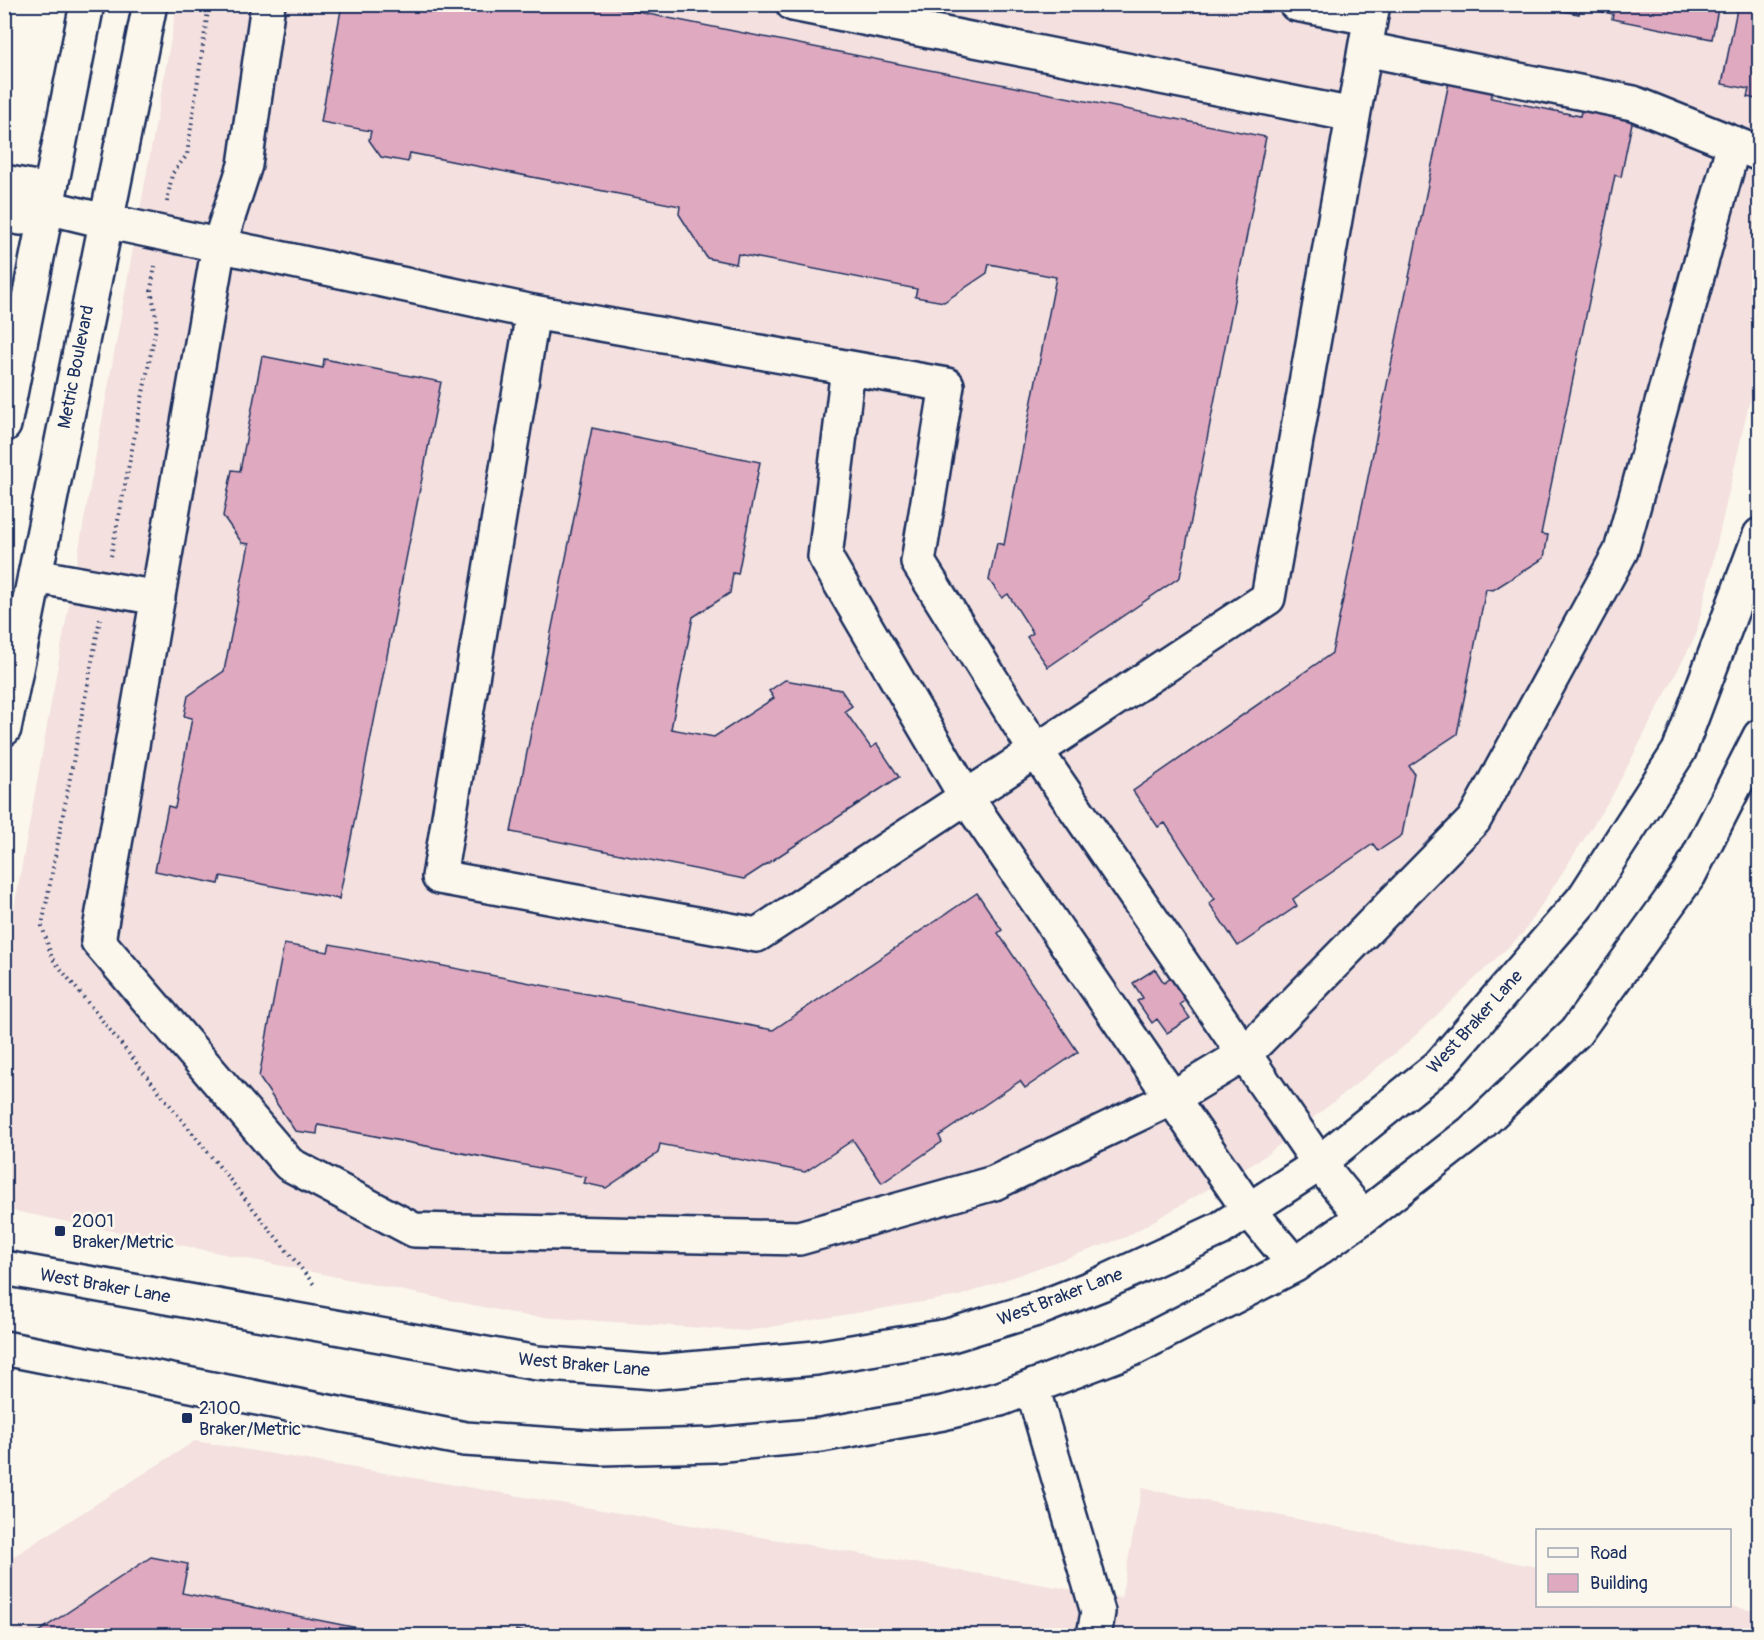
<svg xmlns="http://www.w3.org/2000/svg" width="1764" height="1640" font-family="Pangolin,sans-serif">
  <rect width="100%" height="100%" fill="#fbf7ec"/>
  <filter id="ink" filterUnits="userSpaceOnUse"><feTurbulence type="fractalNoise" baseFrequency=".0167" numOctaves="2"/><feDisplacementMap in="SourceGraphic" scale="12" xChannelSelector="R" yChannelSelector="G"/><feConvolveMatrix kernelMatrix="1 2 1 2 8 2 1 2 1" color-interpolation-filters="sRGB"/></filter>
  <g filter="url(#ink)">
    <!-- built -->
    <path fill="#f3e0df" d="M 177,5 L 1759,5 L 1759,360 L 1696,635 L 1613,794 L 1524,932 L 1403,1047 L 1265,1156 L 1126,1237 L 959,1296 L 746,1331 L 527,1316 L 5,1209 L 5,959 Z
      M 195,1441 L 1121,1598 L 1142,1488 L 1537,1567 L 1538,1606 L 1729,1606 L 1760,1612 L 1759,1636 L 5,1636 L 5,1562 Z"/>
    <!-- building -->
    <path fill="#dfa9c0" stroke="#1b2f5e" stroke-width="1.5" d="M 342,4 L 598,4 L 1266,137 L 1180,577 L 1048,667 L 1027,637 L 1033,633 L 1008,594 L 1002,598 L 989,580 L 997,543 L 1004,545 L 1056,277 L 989,264 L 987,273 L 944,302 L 915,297 L 917,289 L 738,254 L 736,264 L 707,258 L 679,214 L 680,206 L 410,153 L 408,162 L 381,157 L 369,140 L 371,131 L 321,122 Z
      M 1719,4 L 1712,39 L 1612,19 L 1613,14 L 1580,7 L 1579,14 L 1531,5 Z
      M 1738,4 L 1760,4 L 1760,100 L 1747,97 L 1749,89 L 1722,84 Z
      M 1449,82 L 1493,91 L 1491,98 L 1580,116 L 1582,107 L 1633,118 L 1621,177 L 1615,175 L 1541,534 L 1548,535 L 1544,558 L 1493,590 L 1486,589 L 1457,734 L 1409,766 L 1414,773 L 1402,835 L 1378,851 L 1373,844 L 1293,899 L 1297,906 L 1238,946 L 1209,903 L 1215,899 L 1165,823 L 1158,827 L 1133,791 L 1332,653 Z
      M 262,356 L 323,368 L 324,359 L 441,382 L 339,899 L 221,876 L 219,884 L 155,871 L 168,806 L 175,808 L 192,718 L 184,716 L 188,696 L 224,671 L 249,544 L 242,543 L 223,516 L 232,470 L 240,471 Z
      M 592,428 L 760,462 L 738,574 L 733,573 L 730,593 L 693,617 L 671,729 L 714,737 L 774,698 L 769,691 L 785,680 L 841,690 L 852,706 L 845,711 L 847,714 L 871,748 L 877,744 L 899,777 L 744,879 L 511,832 Z
      M 977,893 L 1002,930 L 998,933 L 1078,1052 L 1025,1088 L 1020,1081 L 939,1136 L 942,1142 L 882,1183 L 853,1140 L 805,1172 L 660,1144 L 658,1153 L 606,1188 L 584,1183 L 586,1177 L 318,1125 L 317,1134 L 295,1131 L 259,1077 L 284,944 L 328,952 L 330,944 L 773,1030 Z
      M 1155,969 L 1164,983 L 1171,978 L 1186,1000 L 1180,1004 L 1190,1018 L 1167,1033 L 1157,1019 L 1152,1023 L 1137,1001 L 1143,998 L 1133,983 Z
      M 151,1557 L 188,1564 L 182,1593 L 398,1636 L 32,1636 Z
      M 516,1630 L 543,1636 L 515,1636 Z"/>
    <g fill="none" stroke-linecap="round" stroke-linejoin="round">
      <defs>
        <path id="minor" d="M 268,4 L 245,165 L 219,245 L 98,941 L 289,1164 L 414,1230 L 799,1238 L 994,1183 L 1172,1098 L 1245,1054 L 1474,820 L 1621,551 L 1734,143
          M 793,4 L 1353,115
          M 1296,4 L 1370,18
          M 1365,49 L 1633,103 L 1760,154
          M 4,182 L 30,187 L 47,207 L 21,218 L 4,215
          M 105,221 L 533,312 L 439,877 L 757,935 L 1268,598 L 1373,4
          M 533,312 L 947,385 L 918,562 L 1036,751 L 1319,1163
          M 848,368 L 825,557 L 966,797 L 1249,1210
          M 35,576 L 158,598
          M 1032,1387 L 1098,1612 L 1094,1636"/>
        <path id="major" d="M 47,207 L 105,221
          M 4,425 L 87,4
          M 4,729 L 150,4
          M 1319,1163 L 1363,1217
          M 1249,1210 L 1295,1265
          M 4,1268 L 537,1363 L 655,1372 L 816,1358 L 948,1336 L 1040,1308 L 1101,1284 L 1220,1229 L 1310,1170 L 1439,1066 L 1584,898 L 1679,751 L 1760,535
          M 4,1348 L 465,1439 L 601,1448 L 714,1445 L 821,1435 L 943,1413 L 1000,1399 L 1132,1349 L 1295,1265 L 1363,1217 L 1472,1132 L 1576,1032 L 1689,875 L 1760,736"/>
      </defs>
      <!-- minor casing -->
      <use href="#minor" stroke="#1b2f5e" stroke-width="38"/>
      <!-- major casing -->
      <use href="#major" stroke="#1b2f5e" stroke-width="38"/>
      <!-- path -->
      <path stroke="#1b2f5e" stroke-width="4" stroke-dasharray="1.5 4.5" stroke-linecap="butt" d="M 167,202 L 172,174 L 187,155 L 209,4
        M 111,556 L 157,322 L 151,289 L 155,266
        M 100,619 L 42,926 L 52,958 L 316,1287"/>
      <!-- minor -->
      <use href="#minor" stroke="#fbf7ec" stroke-width="33"/>
      <!-- major -->
      <use href="#major" stroke="#fbf7ec" stroke-width="33"/>
    </g>
  </g>
  <!-- markers -->
  <g fill="#1b2f5e" stroke="#fbf7ec" stroke-width="2">
    <rect x="54" y="1225" width="12" height="12" rx="3"/>
    <rect x="181" y="1412" width="12" height="12" rx="3"/>
  </g>
  <g text-anchor="middle" dominant-baseline="central" stroke-width="5" stroke-linejoin="round" paint-order="stroke">
    <!-- street labels -->
    <g font-size="18" fill="#1b2f5e" stroke="#fbf7ec">
      <text transform="translate(76 367) rotate(-79)">Metric Boulevard</text>
      <text transform="translate(1475 1022) rotate(-48)">West Braker Lane</text>
      <text transform="translate(105 1286) rotate(10)">West Braker Lane</text>
      <text transform="translate(1060 1297) rotate(-21)">West Braker Lane</text>
      <text transform="translate(584 1365) rotate(5)">West Braker Lane</text>
    </g>
    <!-- poi labels -->
    <g font-size="18" fill="#1b2f5e" stroke="#fbf7ec" text-anchor="start">
      <text x="72" y="1221">2001<tspan x="72" dy="21">Braker/Metric</tspan></text>
      <text x="199" y="1408">2100<tspan x="199" dy="21">Braker/Metric</tspan></text>
    </g>
  </g>
  <!-- margin -->
  <rect width="1764" height="1640" fill="none" stroke="#fbf7ec" stroke-width="24"/>
  <rect x="12" y="12" width="1740" height="1616" fill="none" stroke="#1b2f5e" stroke-width="2" filter="url(#ink)"/>
  <!-- legend -->
  <rect x="1536" y="1529" width="195" height="78" fill="#fbf7ec" stroke="#a1a7b3" stroke-width="1.5"/>
  <rect x="1548" y="1548" width="30" height="9" fill="#fbf7ec" stroke="#a1a7b3" stroke-width="1.5"/>
  <text x="1590" y="1559" font-size="18" fill="#1b2f5e">Road</text>
  <rect x="1548" y="1574" width="30" height="18" fill="#dfa9c0" stroke="#a1a7b3" stroke-width="1.5"/>
  <text x="1590" y="1589" font-size="18" fill="#1b2f5e">Building</text>
</svg>
